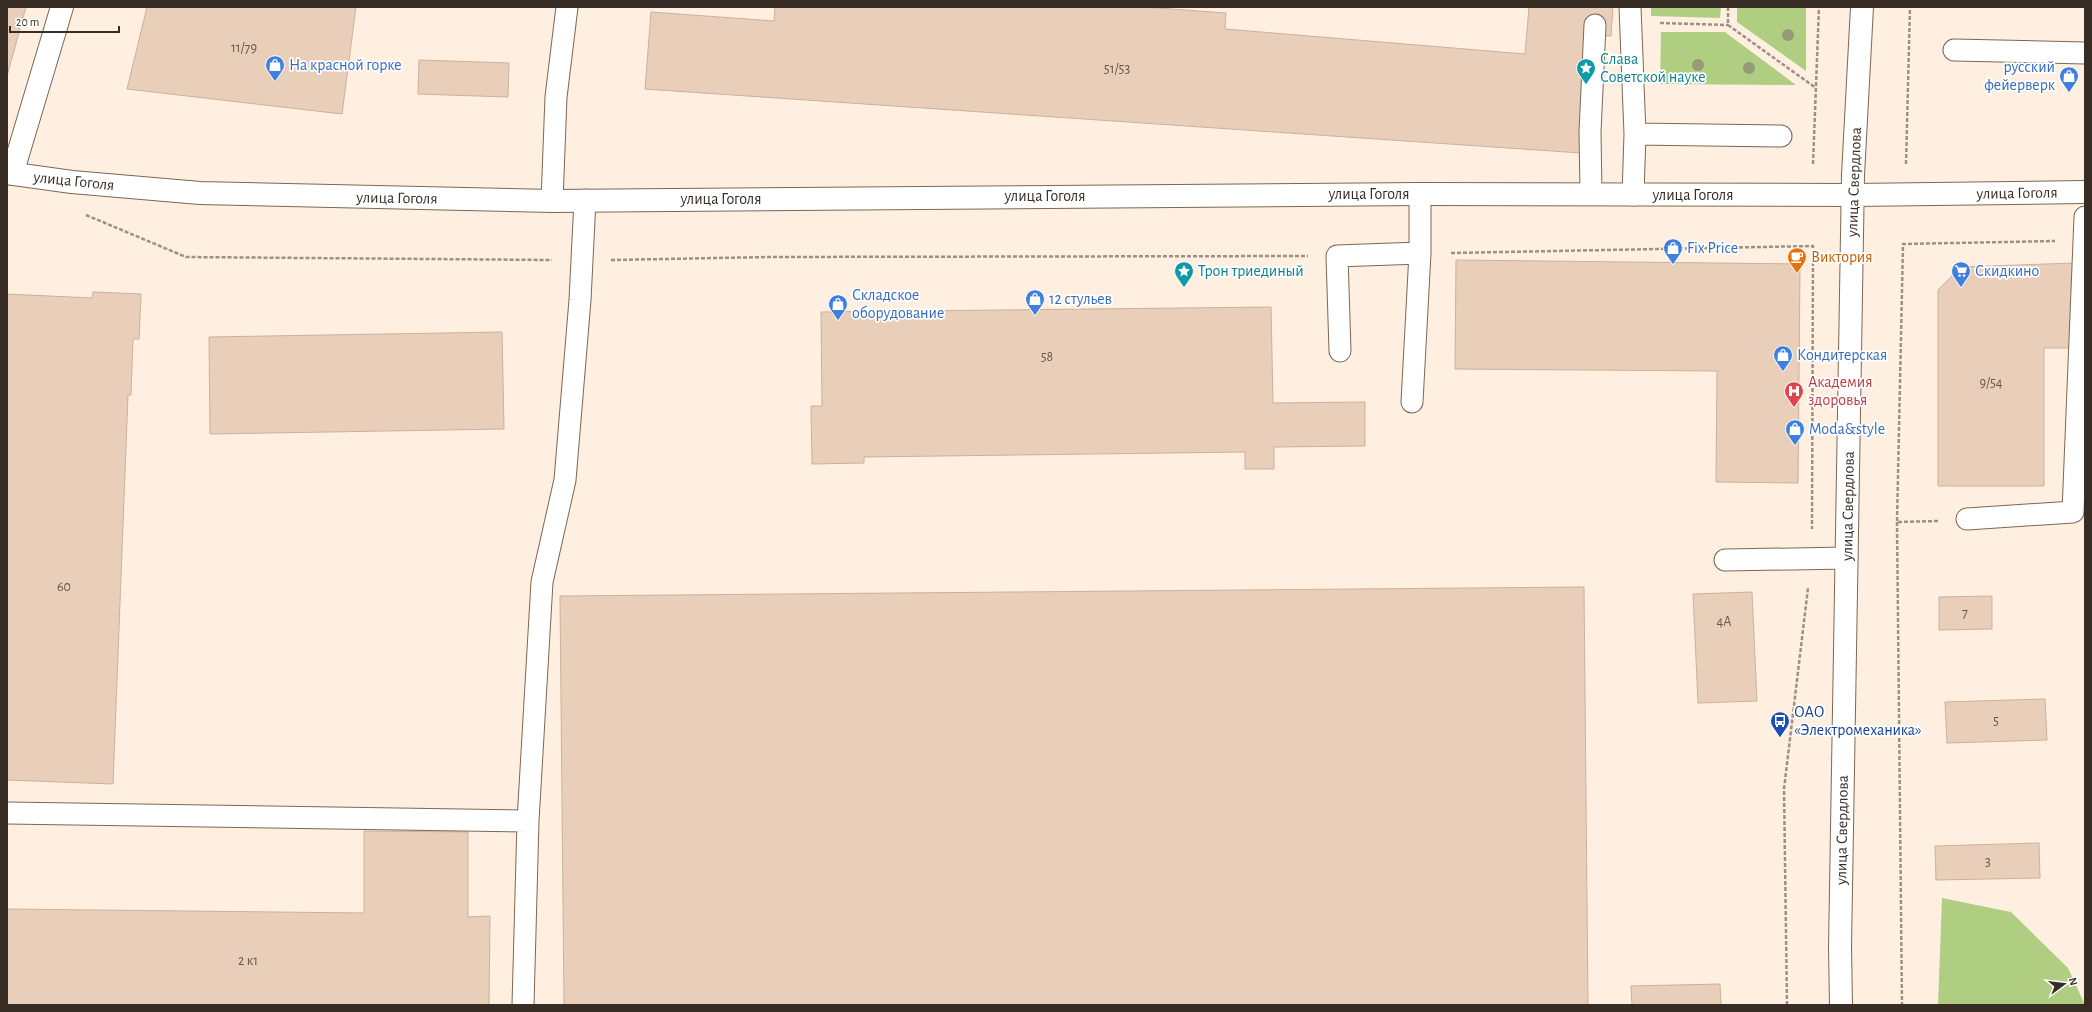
<svg xmlns="http://www.w3.org/2000/svg" width="2092" height="1012" font-family="'Alegreya Sans',sans-serif">
  <rect width="100%" height="100%" fill="#feefe1"/>
  <!-- green -->
  <path fill="#b0ce82" d="M 1651,7 L 1721,7 L 1720,18 L 1651,16 Z
    M 1737,7 L 1806,7 L 1806,71 L 1737,22 Z
    M 1661,32 L 1725,32 L 1796,85 L 1660,84 Z
    M 1942,898 L 2011,912 L 2068,968 L 2085,1005 L 1938,1005 Z"/>
  <!-- building -->
  <path fill="#e9cfb9" stroke="#cab19b" d="M 7,7 L 26,7 L 7,76 Z
    M 147,7 L 356,7 L 342,114 L 127,89 Z
    M 775,7 L 1144,7 L 1226,13 L 1225,29 L 1525,54 L 1529,7 L 1613,7 L 1611,36 L 1590,35 L 1581,153 L 645,89 L 651,12 L 774,21 Z
    M 419,60 L 509,63 L 508,97 L 418,94 Z
    M 1456,260 L 1800,264 L 1798,483 L 1716,482 L 1717,371 L 1455,369 Z
    M 2074,263 L 2073,348 L 2044,348 L 2044,486 L 1938,486 L 1938,290 L 1961,267 Z
    M 93,292 L 141,294 L 139,339 L 133,339 L 131,395 L 128,395 L 113,784 L 7,780 L 7,294 L 92,298 Z
    M 1271,307 L 1273,403 L 1365,402 L 1365,446 L 1274,447 L 1274,469 L 1245,469 L 1245,452 L 864,457 L 864,463 L 812,464 L 811,406 L 822,406 L 821,312 Z
    M 502,332 L 504,429 L 210,434 L 209,337 Z
    M 1584,587 L 1588,1005 L 564,1005 L 560,596 Z
    M 1752,592 L 1757,701 L 1698,703 L 1693,594 Z
    M 1992,596 L 1992,629 L 1939,630 L 1939,597 Z
    M 2045,699 L 2047,740 L 1947,743 L 1945,702 Z
    M 364,831 L 468,832 L 468,917 L 490,916 L 489,1005 L 7,1005 L 7,909 L 364,913 Z
    M 2039,843 L 2040,878 L 1936,880 L 1935,846 Z
    M 1720,984 L 1721,1005 L 1632,1005 L 1631,986 Z"/>
  <g fill="none" stroke-linecap="round" stroke-linejoin="round">
    <defs>
      <path id="service" d="M 1630,7 L 1635,134 L 1633,195
        M 1954,50 L 2085,53
        M 1635,134 L 1781,136
        M 1591,193 L 1590,132 L 1595,25
        M 552,201 L 556,97 L 567,7
        M 1340,351 L 1337,256 L 1420,253 L 1420,194
        M 1412,402 L 1420,253
        M 1967,519 L 2073,512 L 2085,217
        M 1725,560 L 1847,558
        M 7,813 L 528,821
        M 523,1005 L 528,821 L 542,582 L 565,480 L 580,300 L 585,200"/>
      <path id="secondary" d="M 7,173 L 72,182 L 200,193 L 552,201 L 1420,194 L 1853,195
        M 12,174 L 62,7"/>
      <path id="primary" d="M 1853,195 L 2085,192
        M 1841,1005 L 1840,948 L 1853,175 L 1862,7"/>
    </defs>
    <!-- service casing -->
    <use href="#service" stroke="#7d6753" stroke-width="23"/>
    <!-- secondary casing -->
    <use href="#secondary" stroke="#7d6753" stroke-width="24"/>
    <!-- primary casing -->
    <use href="#primary" stroke="#7d6753" stroke-width="24"/>
    <!-- path -->
    <path stroke="#9c9085" stroke-width="2.5" stroke-dasharray="4 2" stroke-linecap="butt" d="M 1728,7 L 1728,25 L 1816,88
      M 1660,23 L 1728,25
      M 1813,164 L 1819,7
      M 1906,164 L 1910,7
      M 86,215 L 186,257 L 552,260
      M 1451,253 L 1813,246 L 1812,529
      M 611,260 L 769,257 L 1308,256
      M 1938,521 L 1897,522 L 1903,244 L 2055,241
      M 1897,522 L 1902,1005
      M 1787,1005 L 1784,789 L 1808,588"/>
    <!-- service -->
    <use href="#service" stroke="#fff" stroke-width="21"/>
    <!-- secondary -->
    <use href="#secondary" stroke="#fff" stroke-width="22"/>
    <!-- primary -->
    <use href="#primary" stroke="#fff" stroke-width="22"/>
  </g>
  <!-- trees -->
  <g fill="#969a75">
    <circle cx="1788" cy="35" r="6"/>
    <circle cx="1698" cy="65" r="6"/>
    <circle cx="1749" cy="68" r="6"/>
  </g>
  <!-- icons -->
  <defs>
    <symbol id="shop-pin" viewBox="-11 -11 22 30"><path d="M0 17L-7.5 6A9.5 9.5 0 1 1 7.5 6Z" fill="#3f7fe0" stroke="#fff"/><path d="M-5-2.5h2.3a2.7 3.5 0 0 1 5.4 0H5L5.5 6h-11ZM-1.5-2.5h3a1.5 2.3 0 0 0-3 0Z" fill="#fff"/></symbol>
    <symbol id="sight-pin" viewBox="-11 -11 22 30"><path d="M0 17L-7.5 6A9.5 9.5 0 1 1 7.5 6Z" fill="#0f9aa8" stroke="#fff"/><path d="M0-6L1.8-2.2L6-1.7L2.9 1.2L3.7 5.4L0 3.3L-3.7 5.4L-2.9 1.2L-6-1.7L-1.8-2.2Z" fill="#fff"/></symbol>
    <symbol id="cafe-pin" viewBox="-11 -11 22 30"><path d="M0 17L-7.5 6A9.5 9.5 0 1 1 7.5 6Z" fill="#e8710a" stroke="#fff"/><path d="M-5.5-4.5H6V0H3Q3 3.5 0 3.5H-2.5Q-5.5 3.5-5.5 0ZM3-3.2v2h1.7v-2ZM-6 4.5H4V6H-6Z" fill="#fff"/></symbol>
    <symbol id="supermarket-pin" viewBox="-11 -11 22 30"><path d="M0 17L-7.5 6A9.5 9.5 0 1 1 7.5 6Z" fill="#3f7fe0" stroke="#fff"/><path d="M-6-5.5h2.5l.6 2H6L4.5 2H-2.5L-4.4-4H-6ZM-1.5 3.2a1.3 1.3 0 1 0 .1 0ZM3 3.2a1.3 1.3 0 1 0 .1 0Z" fill="#fff"/></symbol>
    <symbol id="hospital-pin" viewBox="-11 -11 22 30"><path d="M0 17L-7.5 6A9.5 9.5 0 1 1 7.5 6Z" fill="#e0444e" stroke="#fff"/><path d="M-5-5h3v3.5h4V-5h3V5h-3V1.5h-4V5h-3Z" fill="#fff"/></symbol>
    <symbol id="bus-pin" viewBox="-11 -11 22 30"><path d="M0 17L-7.5 6A9.5 9.5 0 1 1 7.5 6Z" fill="#1a4fb4" stroke="#fff"/><path d="M-5-6H5V4H4V6H2V4H-2V6H-4V4H-5ZM-3.5-4V0h7V-4ZM-3.5 1.2v1.5H-2V1.2ZM2 1.2v1.5H3.5V1.2Z" fill="#fff"/></symbol>
  </defs>
  <g fill-rule="evenodd">
    <use href="#shop-pin" x="264" y="54" width="22" height="30"/>
    <use href="#sight-pin" x="1575" y="57" width="22" height="30"/>
    <use href="#shop-pin" x="2058" y="65" width="22" height="30"/>
    <use href="#shop-pin" x="1662" y="237" width="22" height="30"/>
    <use href="#cafe-pin" x="1786" y="246" width="22" height="30"/>
    <use href="#sight-pin" x="1173" y="260" width="22" height="30"/>
    <use href="#supermarket-pin" x="1950" y="260" width="22" height="30"/>
    <use href="#shop-pin" x="1024" y="288" width="22" height="30"/>
    <use href="#shop-pin" x="827" y="293" width="22" height="30"/>
    <use href="#shop-pin" x="1772" y="344" width="22" height="30"/>
    <use href="#hospital-pin" x="1783" y="380" width="22" height="30"/>
    <use href="#shop-pin" x="1784" y="418" width="22" height="30"/>
    <use href="#bus-pin" x="1769" y="710" width="22" height="30"/>
  </g>
  <g text-anchor="middle" dominant-baseline="central" stroke-width="3.5" stroke-linejoin="round" paint-order="stroke">
    <!-- number labels -->
    <g font-size="14" fill="#64564a">
      <text x="244" y="48">11/79</text>
      <text x="1117" y="69">51/53</text>
      <text x="1047" y="357">58</text>
      <text x="1991" y="383">9/54</text>
      <text x="64" y="587">60</text>
      <text x="1965" y="613">7</text>
      <text x="1724" y="622">4А</text>
      <text x="1996" y="721">5</text>
      <text x="1988" y="862">3</text>
      <text x="248" y="961">2 к1</text>
    </g>
    <!-- culture labels -->
    <g font-size="16" fill="#0d838f" stroke="#fff" text-anchor="start">
      <text x="1600" y="59">Слава<tspan x="1600" dy="18">Советской науке</tspan></text>
      <text x="1198" y="271">Трон триединый</text>
    </g>
    <!-- shop labels -->
    <g font-size="16" fill="#366cbe" stroke="#fff" text-anchor="start">
      <text x="289" y="65">На красной горке</text>
      <text x="2055" y="67" text-anchor="end">русский<tspan x="2055" dy="18">фейерверк</tspan></text>
      <text x="1687" y="248">Fix Price</text>
      <text x="1975" y="271">Скидкино</text>
      <text x="852" y="295">Складское<tspan x="852" dy="18">оборудование</tspan></text>
      <text x="1049" y="299">12 стульев</text>
      <text x="1797" y="355">Кондитерская</text>
      <text x="1809" y="429">Moda&amp;style</text>
    </g>
    <!-- street labels -->
    <g font-size="16" fill="#372d25" stroke="#fff">
      <text transform="translate(74 181) rotate(6)">улица Гоголя</text>
      <text transform="translate(1854 182) rotate(-88)">улица Свердлова</text>
      <text transform="translate(2017 193) rotate(-1)">улица Гоголя</text>
      <text x="1369" y="194">улица Гоголя</text>
      <text x="1693" y="195">улица Гоголя</text>
      <text x="1045" y="196">улица Гоголя</text>
      <text transform="translate(397 198) rotate(1)">улица Гоголя</text>
      <text x="721" y="199">улица Гоголя</text>
      <text transform="translate(1848 506) rotate(-89)">улица Свердлова</text>
      <text transform="translate(1842 830) rotate(-89)">улица Свердлова</text>
    </g>
    <!-- food labels -->
    <g font-size="16" fill="#c56008" stroke="#fff" text-anchor="start">
      <text x="1811" y="257">Виктория</text>
    </g>
    <!-- health labels -->
    <g font-size="16" fill="#be3a42" stroke="#fff" text-anchor="start">
      <text x="1808" y="382">Академия<tspan x="1808" dy="18">здоровья</tspan></text>
    </g>
    <!-- transit labels -->
    <g font-size="16" fill="#164399" stroke="#fff" text-anchor="start">
      <text x="1794" y="712">ОАО<tspan x="1794" dy="18">«Электромеханика»</tspan></text>
    </g>
  </g>
  <!-- border -->
  <rect width="2092" height="1012" fill="none" stroke="#372d25" stroke-width="16"/>
  <!-- north arrow -->
  <g transform="translate(2064 984) rotate(75)" stroke="#ffffff" stroke-width="3" paint-order="stroke">
  <path d="M0-3L7 15L0 10L-7 15Z" fill="#372d25"/>
  <text y="-6" font-size="11" font-weight="bold" text-anchor="middle" fill="#372d25">N</text>
  </g>
  <!-- scale -->
  <path d="M10 26v6h109v-6" fill="none" stroke="#372d25" stroke-width="2"/>
  <text x="16" y="26" font-size="12" fill="#372d25" stroke="#ffffff" stroke-width="3" paint-order="stroke">20 m</text>
</svg>
